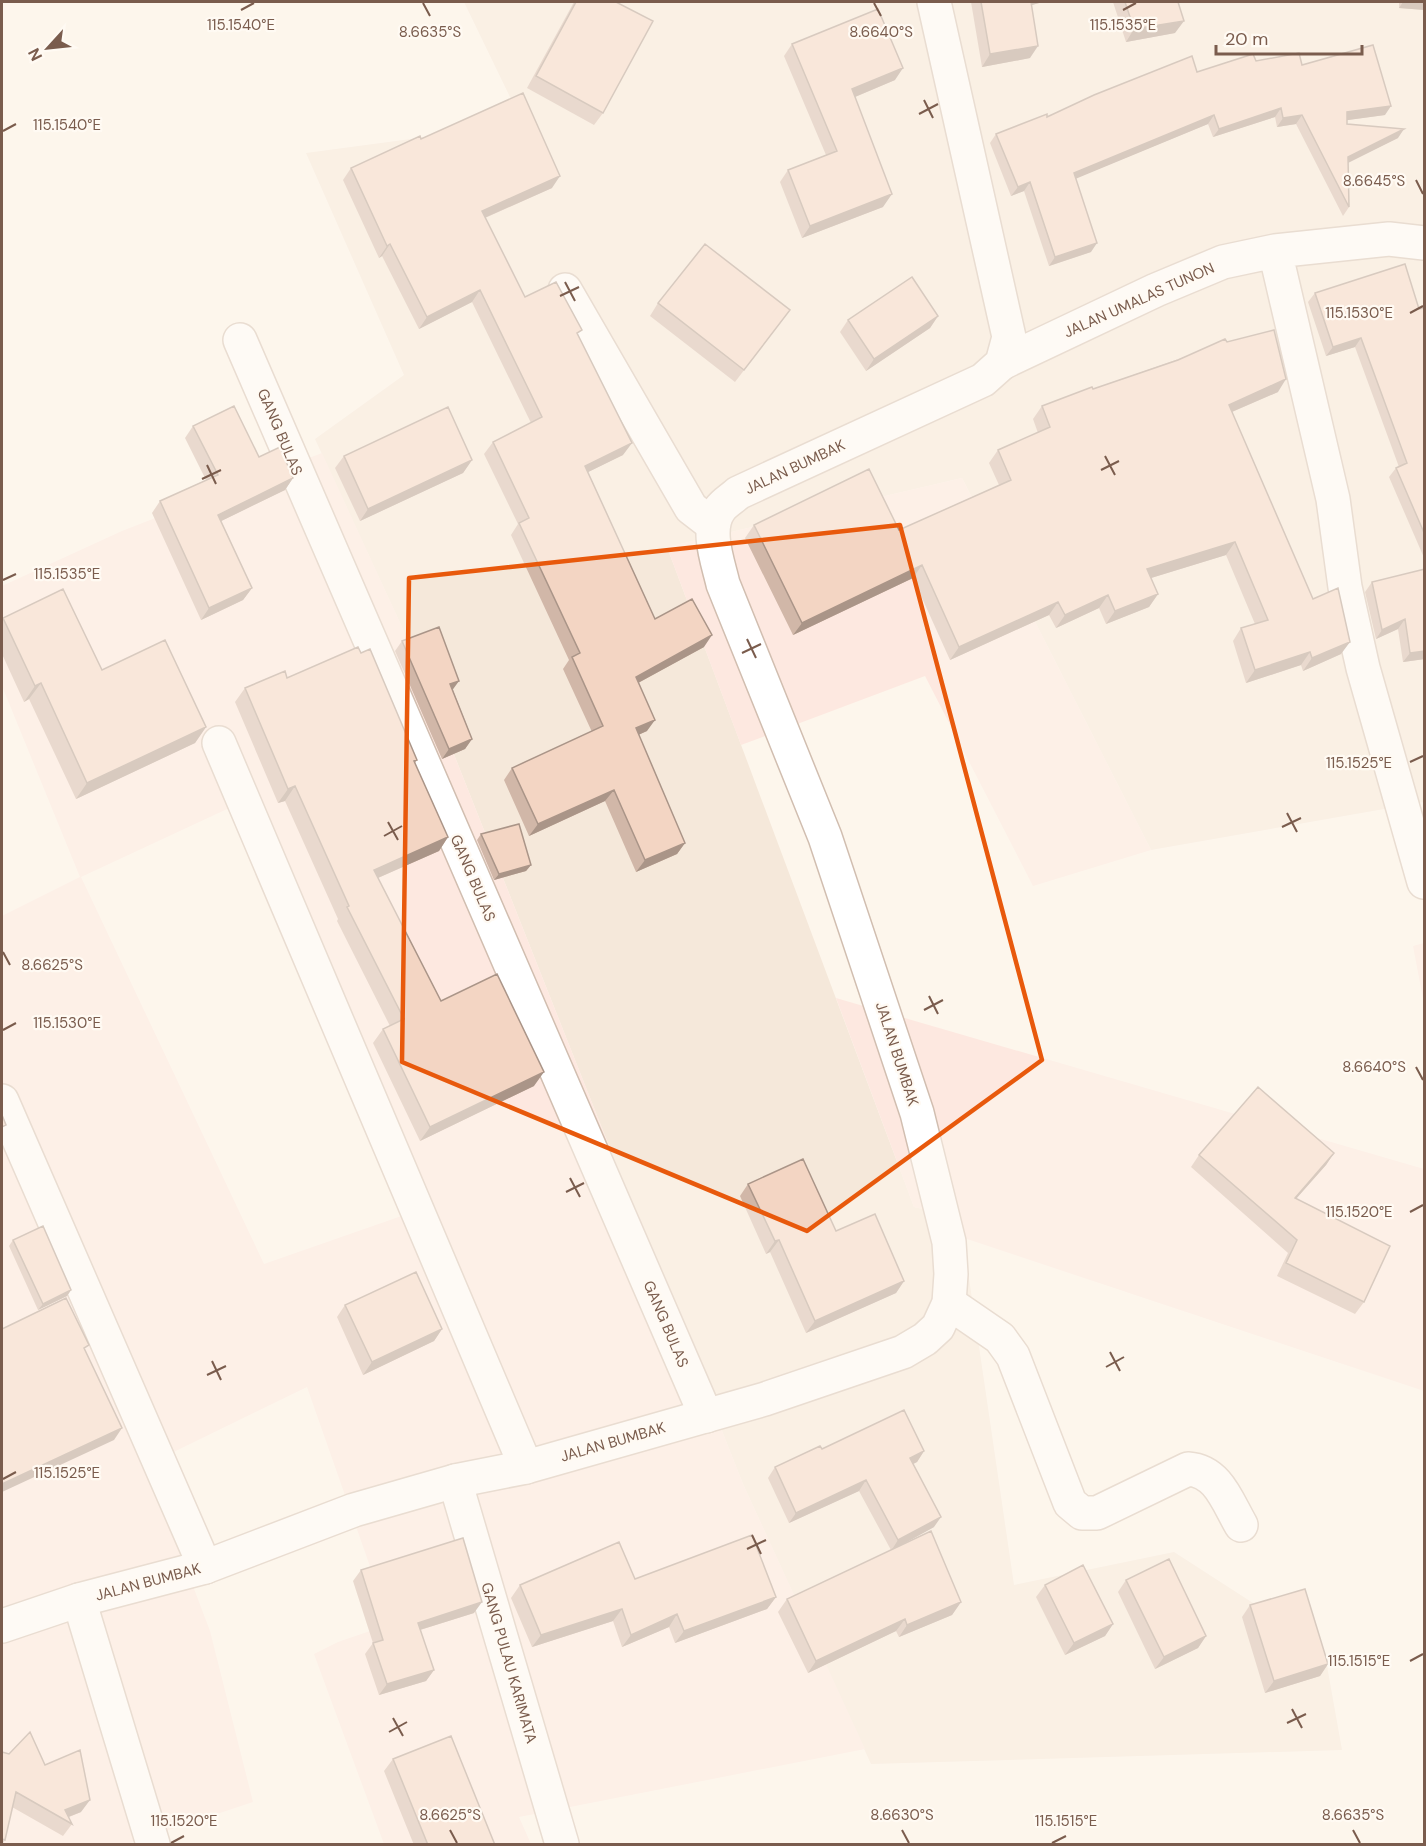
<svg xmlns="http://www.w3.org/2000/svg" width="1426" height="1846" font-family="'DM Sans',sans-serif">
  <rect width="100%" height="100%" fill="#fdf6ec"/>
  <!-- residential -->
  <path fill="#f5e8da" d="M 464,2 L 1424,2 L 1424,802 L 1151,850 L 962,478 L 667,547 L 914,1207 L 960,1217 L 1014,1585 L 1174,1552 L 1324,1649 L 1342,1750 L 871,1764 L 743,1484 L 413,651 L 315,439 L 404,375 L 306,153 L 523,124 Z"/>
  <!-- commercial -->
  <path fill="#fde8e0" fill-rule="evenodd" d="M 322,453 L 413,651 L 743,1484 L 865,1749 L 519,1817 L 531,1844 L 384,1844 L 314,1654 L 338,1642 L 446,1605 L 372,1572 L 307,1387 L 147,1465 L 210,1631 L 253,1802 L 127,1844 L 2,1844 L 2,916 L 80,877 L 2,686 L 2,586 L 122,531 ZM 240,803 L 413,1212 L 264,1264 L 81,877 Z
    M 962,478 L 1151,850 L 1033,886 L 925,676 L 741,745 L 667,547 Z
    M 1424,943 L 1424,1004 L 1413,946 Z
    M 836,998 L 1424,1169 L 1424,1391 L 964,1238 L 960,1217 L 914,1207 Z"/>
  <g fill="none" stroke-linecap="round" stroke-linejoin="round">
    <defs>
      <path id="minor" d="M 1275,251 L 1333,499 L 1345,587 L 1363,668 L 1424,882
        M 565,290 L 691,508 L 713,525
        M 240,340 L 706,1416
        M 1002,363 L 1156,290 L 1223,262 L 1275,251 L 1389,239 L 1424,243
        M 219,743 L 526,1467
        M 2,1101 L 205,1567
        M 949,1303 L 1000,1338 L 1013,1356 L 1070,1503 L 1082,1513 L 1097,1513 L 1188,1469 C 1218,1471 1227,1501 1241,1525
        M 455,1481 L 562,1844
        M 79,1600 L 153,1844"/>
      <path id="tertiary" d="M 2,1626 L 79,1600 L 205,1567 L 354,1510 L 455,1481 L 526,1467 L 765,1399 L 903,1352 L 925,1339 L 938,1327 L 949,1303 L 951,1274 L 949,1242 L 917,1113 L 825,837 L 723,584 C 718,562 705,529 720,509 C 724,503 733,498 738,493 L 983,380 L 1002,363 L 1009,337 L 934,2"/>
    </defs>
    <!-- minor casing -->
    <use href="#minor" stroke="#d1beb0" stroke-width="36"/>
    <!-- tertiary casing -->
    <use href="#tertiary" stroke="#d1beb0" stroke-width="36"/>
    <!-- minor -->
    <use href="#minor" stroke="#fff" stroke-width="33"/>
    <!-- tertiary -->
    <use href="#tertiary" stroke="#fff" stroke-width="33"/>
  </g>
  <!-- wall -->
  <path fill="#d1b7a8" d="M 574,2 L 616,2 L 603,113 L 594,125 L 527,88 Z
    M 971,2 L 1043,2 L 1031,5 L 1030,58 L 982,67 Z
    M 1113,2 L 1178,2 L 1175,33 L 1126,42 Z
    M 1399,2 L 1425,2 L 1425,10 L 1399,8 Z
    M 792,44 L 895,80 L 855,97 L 883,207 L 802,238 L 780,182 L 788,170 L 826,155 L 784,56 Z
    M 1256,61 L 1302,65 L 1385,115 L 1347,120 L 1347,124 L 1398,138 L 1348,162 L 1349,207 L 1343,216 L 1296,124 L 1277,127 L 1275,117 L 1213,137 L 1208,124 L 1076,178 L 1091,252 L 1049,266 L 1024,191 L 1011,196 L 990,143 L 996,134 L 1047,117 L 1197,72 Z
    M 421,139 L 552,188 L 485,218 L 525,297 L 578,335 L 623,455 L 588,472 L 655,619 L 704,647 L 638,683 L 647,731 L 638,735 L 685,843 L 677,854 L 636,872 L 605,801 L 529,836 L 504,780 L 512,768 L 592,732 L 563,669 L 569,660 L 511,535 L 518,524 L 484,454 L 493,442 L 531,423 L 472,302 L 419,329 L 382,256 L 379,258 L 343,180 L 351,168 Z
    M 1315,293 L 1419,309 L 1425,308 L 1425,560 L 1389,477 L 1396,468 L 1399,467 L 1355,347 L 1326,356 L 1308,302 Z
    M 658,303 L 790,310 L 735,382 L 650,316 Z
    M 938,316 L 930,328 L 866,371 L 840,332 L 848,320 Z
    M 1227,342 L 1278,392 L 1232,412 L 1313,599 L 1341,654 L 1303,671 L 1301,665 L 1246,683 L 1233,641 L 1241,628 L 1255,624 L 1226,555 L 1151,578 L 1158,594 L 1149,607 L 1106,624 L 1099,608 L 1056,628 L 1049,615 L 950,660 L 913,578 L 793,635 L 745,538 L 754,525 L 899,530 L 999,485 L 989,463 L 998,450 L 1038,433 L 1033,419 L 1042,406 L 1093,389 Z
    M 193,426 L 259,457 L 293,478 L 285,490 L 221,521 L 252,588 L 243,600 L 201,620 L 152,513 L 160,501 L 206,480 L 185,438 Z
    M 344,456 L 472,460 L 463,473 L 360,521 L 335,468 Z
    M 1425,569 L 1425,659 L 1403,662 L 1398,629 L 1376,639 L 1365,592 L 1372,582 Z
    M 3,618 L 102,670 L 206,727 L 195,743 L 76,799 L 29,699 L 24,702 L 2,654 L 2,620 Z
    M 402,641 L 453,690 L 472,739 L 465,749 L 442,759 L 395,651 Z
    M 287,678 L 417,760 L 415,763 L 448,837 L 439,851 L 378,878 L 441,1001 L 534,1086 L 420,1141 L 373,1043 L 383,1029 L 390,1026 L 337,921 L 338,919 L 285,801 L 278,803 L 235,702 L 245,688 Z
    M 481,834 L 531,865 L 526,871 L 494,880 L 477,840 Z
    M 1334,1153 L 1326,1165 L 1296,1199 L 1364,1302 L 1355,1314 L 1277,1276 L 1288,1253 L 1191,1167 L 1199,1155 Z
    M 748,1184 L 836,1231 L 904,1281 L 896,1293 L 806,1333 L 770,1252 L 766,1254 L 740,1196 Z
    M 13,1240 L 71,1290 L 67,1296 L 38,1310 L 9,1246 Z
    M 345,1305 L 442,1329 L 434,1341 L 363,1375 L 337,1317 Z
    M 822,1449 L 924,1451 L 917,1462 L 913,1464 L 934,1527 L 895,1548 L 961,1602 L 952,1615 L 899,1637 L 896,1631 L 808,1673 L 778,1612 L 787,1599 L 891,1550 L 859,1491 L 789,1523 L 768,1478 L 775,1467 Z
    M 361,1570 L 474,1613 L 420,1630 L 434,1670 L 426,1681 L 379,1695 L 365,1654 L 373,1643 L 353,1581 Z
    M 635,1579 L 776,1597 L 767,1609 L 675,1643 L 669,1627 L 622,1647 L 613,1621 L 532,1647 L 511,1598 L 520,1585 Z
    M 1126,1580 L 1206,1636 L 1198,1648 L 1155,1669 L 1118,1592 Z
    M 1045,1585 L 1113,1624 L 1105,1636 L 1065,1655 L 1036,1597 Z
    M 1250,1605 L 1328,1664 L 1320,1676 L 1265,1693 L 1242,1617 Z
    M 2,1752 L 45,1765 L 81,1812 L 69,1817 L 72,1824 L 63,1836 L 12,1807 L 5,1840 L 2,1845 Z
    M 393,1759 L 495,1845 L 414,1845 L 384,1771 Z"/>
  <!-- shaded-wall -->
  <path fill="#aa9588" d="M 1026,2 L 1043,2 L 1021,8 Z
    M 1403,2 L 1425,2 L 1425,10 L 1399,8 Z
    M 1184,21 L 1175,33 L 1126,42 L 1134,29 Z
    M 1038,46 L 1030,58 L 982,67 L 990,54 Z
    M 903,68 L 895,80 L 843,102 L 852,89 Z
    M 1391,106 L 1385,115 L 1341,121 L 1347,112 Z
    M 1281,108 L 1275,117 L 1213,137 L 1219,129 Z
    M 1214,115 L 1208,124 L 1068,182 L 1074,173 Z
    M 1302,115 L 1296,124 L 1277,127 L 1283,118 Z
    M 1404,129 L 1398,138 L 1342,166 L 1348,157 Z
    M 560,176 L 552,188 L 473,223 L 482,211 Z
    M 1030,182 L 1024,191 L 1011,196 L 1018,187 Z
    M 892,194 L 883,207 L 802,238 L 810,226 Z
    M 1097,243 L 1091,252 L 1049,266 L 1055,257 Z
    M 390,244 L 382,256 L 379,258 L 387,246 Z
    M 480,290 L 472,302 L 419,329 L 427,317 Z
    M 938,316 L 930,328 L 866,371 L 874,359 Z
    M 1361,338 L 1355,347 L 1326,356 L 1333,347 Z
    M 1286,379 L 1278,392 L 1220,417 L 1229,405 Z
    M 632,443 L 623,455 L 576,478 L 585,466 Z
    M 472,460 L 463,473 L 360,521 L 368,509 Z
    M 293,478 L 285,490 L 209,527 L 218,515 Z
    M 1235,542 L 1226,555 L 1138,582 L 1147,569 Z
    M 922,565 L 913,578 L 793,635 L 802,623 Z
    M 252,588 L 243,600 L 201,620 L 209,608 Z
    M 1158,594 L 1149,607 L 1106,624 L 1115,611 Z
    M 1108,595 L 1099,608 L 1056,628 L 1065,615 Z
    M 1058,602 L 1049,615 L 950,660 L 959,647 Z
    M 1405,619 L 1398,629 L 1376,639 L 1382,630 Z
    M 712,635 L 704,647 L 627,689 L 636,677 Z
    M 1350,642 L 1341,654 L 1303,671 L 1312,658 Z
    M 1425,651 L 1425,659 L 1403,662 L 1410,653 Z
    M 1310,652 L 1301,665 L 1246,683 L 1255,670 Z
    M 459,681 L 451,692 L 450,684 Z
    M 41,683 L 29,699 L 24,702 L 35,686 Z
    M 655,720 L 647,731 L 627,740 L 636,728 Z
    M 206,727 L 195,743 L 76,799 L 87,783 Z
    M 472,739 L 465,749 L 442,759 L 449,749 Z
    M 295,786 L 285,801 L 278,803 L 288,789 Z
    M 614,790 L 605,801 L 529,836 L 538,824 Z
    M 448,837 L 439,851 L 364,884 L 374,870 Z
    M 685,843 L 677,854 L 636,872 L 645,860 Z
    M 531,865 L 526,871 L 494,880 L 499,874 Z
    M 544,1072 L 534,1086 L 420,1141 L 430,1127 Z
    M 1334,1153 L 1326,1165 L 1286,1210 L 1295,1198 Z
    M 779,1240 L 770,1252 L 766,1254 L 775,1241 Z
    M 904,1281 L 896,1293 L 806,1333 L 815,1321 Z
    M 71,1290 L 67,1296 L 38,1310 L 43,1304 Z
    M 442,1329 L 434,1341 L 363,1375 L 372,1362 Z
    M 122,1428 L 114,1440 L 2,1492 L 2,1484 Z
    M 924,1451 L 917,1462 L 903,1469 L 910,1458 Z
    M 866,1480 L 859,1491 L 789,1523 L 796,1513 Z
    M 941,1517 L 934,1527 L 891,1551 L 898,1540 Z
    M 776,1597 L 767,1609 L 675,1643 L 684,1631 Z
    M 482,1602 L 474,1613 L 410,1633 L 418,1623 Z
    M 961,1602 L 952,1615 L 899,1637 L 907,1625 Z
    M 622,1609 L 613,1621 L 532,1647 L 541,1635 Z
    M 677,1614 L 669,1627 L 622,1647 L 631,1635 Z
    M 905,1619 L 896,1631 L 808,1673 L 816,1661 Z
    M 1113,1624 L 1105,1636 L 1065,1655 L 1074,1643 Z
    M 1206,1636 L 1198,1648 L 1155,1669 L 1164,1657 Z
    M 1328,1664 L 1320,1676 L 1265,1693 L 1274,1681 Z
    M 434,1670 L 426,1681 L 379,1695 L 387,1684 Z
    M 90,1800 L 81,1812 L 63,1819 L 65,1810 Z"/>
  <!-- building -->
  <path fill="#f3d5c3" stroke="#aa9588" stroke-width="1.5" d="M 576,2 L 616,2 L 653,21 L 603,113 L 536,76 Z
    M 981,2 L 1031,2 L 1038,46 L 990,54 Z
    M 1125,2 L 1178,2 L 1184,21 L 1134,29 Z
    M 878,9 L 903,68 L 852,89 L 892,194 L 810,226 L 788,170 L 837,151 L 792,44 Z
    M 1373,45 L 1391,106 L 1347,112 L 1347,124 L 1404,129 L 1348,157 L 1349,207 L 1302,115 L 1283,118 L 1281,108 L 1219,129 L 1214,115 L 1074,173 L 1097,243 L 1055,257 L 1030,182 L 1018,187 L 996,134 L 1047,114 L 1047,117 L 1094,95 L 1192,56 L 1197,72 L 1253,54 L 1256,61 L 1299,53 L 1302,65 Z
    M 523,93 L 560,176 L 482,211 L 525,297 L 556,282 L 582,330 L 577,333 L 632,443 L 585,466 L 655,619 L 692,599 L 712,635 L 636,677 L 655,720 L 636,728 L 685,843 L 645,860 L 614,790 L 538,824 L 512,768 L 603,726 L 572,657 L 580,653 L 519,523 L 529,518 L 493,442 L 542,417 L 480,290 L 427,317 L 390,244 L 387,246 L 351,168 L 420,136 L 421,139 Z
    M 705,244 L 790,310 L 744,370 L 658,303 Z
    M 1405,264 L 1419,309 L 1425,308 L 1425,535 L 1396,468 L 1407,463 L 1361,338 L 1333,347 L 1315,293 Z
    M 912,277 L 938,316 L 874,359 L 848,320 Z
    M 1274,330 L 1286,379 L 1229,405 L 1313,599 L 1338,588 L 1350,642 L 1312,658 L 1310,652 L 1255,670 L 1241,628 L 1268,620 L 1235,542 L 1147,569 L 1158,594 L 1115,611 L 1108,595 L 1065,615 L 1058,602 L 959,647 L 922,565 L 802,623 L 754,525 L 869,469 L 899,530 L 1011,480 L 998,450 L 1050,427 L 1042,406 L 1092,387 L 1093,389 L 1178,360 L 1225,339 L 1227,342 Z
    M 234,406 L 259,457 L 280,447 L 293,478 L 218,515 L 252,588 L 209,608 L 160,501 L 218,475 L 193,426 Z
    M 448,407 L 472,460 L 368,509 L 344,456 Z
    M 1425,569 L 1425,651 L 1410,653 L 1405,619 L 1382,630 L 1372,582 Z
    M 63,589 L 102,670 L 165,640 L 206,727 L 87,783 L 41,683 L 35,686 L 3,618 Z
    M 439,627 L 459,681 L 450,684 L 472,739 L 449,749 L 402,641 Z
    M 358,647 L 361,653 L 370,649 L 417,760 L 414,761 L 448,837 L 374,870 L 441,1001 L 497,974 L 544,1072 L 430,1127 L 383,1029 L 404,1019 L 347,907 L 349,906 L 295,786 L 288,789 L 245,688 L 285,671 L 287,678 Z
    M 519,824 L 531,865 L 499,874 L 481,834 Z
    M 1258,1087 L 1334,1153 L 1295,1198 L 1390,1246 L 1364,1302 L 1286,1263 L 1297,1240 L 1199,1155 Z
    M 2,1115 L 6,1125 L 2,1127 Z
    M 803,1159 L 836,1231 L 875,1214 L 904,1281 L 815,1321 L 779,1240 L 775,1241 L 748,1184 Z
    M 43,1226 L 71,1290 L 43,1304 L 13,1240 Z
    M 416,1272 L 442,1329 L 372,1362 L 345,1305 Z
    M 66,1298 L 89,1345 L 84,1348 L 122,1428 L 2,1484 L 2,1329 Z
    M 904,1410 L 924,1451 L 910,1458 L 941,1517 L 898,1540 L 866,1480 L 796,1513 L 775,1467 L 820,1446 L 822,1449 Z
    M 931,1531 L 961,1602 L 907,1625 L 905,1619 L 816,1661 L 787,1599 Z
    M 752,1535 L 776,1597 L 684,1631 L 677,1614 L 631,1635 L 622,1609 L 541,1635 L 520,1585 L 619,1542 L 635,1579 Z
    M 463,1538 L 482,1602 L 418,1623 L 434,1670 L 387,1684 L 373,1643 L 383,1640 L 361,1570 Z
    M 1169,1559 L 1206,1636 L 1164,1657 L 1126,1580 Z
    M 1083,1565 L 1113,1624 L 1074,1643 L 1045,1585 Z
    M 1305,1589 L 1328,1664 L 1274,1681 L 1250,1605 Z
    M 30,1732 L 45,1765 L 80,1750 L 90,1800 L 65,1810 L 72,1824 L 16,1792 L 5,1840 L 2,1839 L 2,1752 L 9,1754 Z
    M 451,1736 L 495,1845 L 428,1845 L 393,1759 Z"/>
  <!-- marked area -->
  <path d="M0 0H1426V1846H0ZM 900,525 L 1042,1060 L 807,1231 L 402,1062 L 409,578 Z" fill="#fdf6ec" fill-opacity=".55" fill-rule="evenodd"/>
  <path fill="none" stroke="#e8590c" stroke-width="4.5" stroke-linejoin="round" d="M 900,525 L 1042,1060 L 807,1231 L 402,1062 L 409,578 Z"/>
  <!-- ticks -->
  <path fill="none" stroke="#7a5c4d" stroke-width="2" d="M 423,3 L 430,16M 874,3 L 881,16M 241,10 L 254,3M 1123,10 L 1136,3M 924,100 L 933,118M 919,114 L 938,104M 3,131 L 16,124M 1416,180 L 1423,194M 565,282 L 575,301M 560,296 L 579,287M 1410,313 L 1423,306M 1105,456 L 1115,475M 207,465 L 216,484M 1101,470 L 1119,461M 202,479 L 221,470M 3,580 L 16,574M 747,639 L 756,658M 742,653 L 761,644M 1410,762 L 1423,756M 1287,813 L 1297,832M 388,822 L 398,840M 1282,827 L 1301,818M 384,836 L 402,826M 3,952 L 10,965M 929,996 L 938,1014M 924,1010 L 943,1000M 3,1030 L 16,1023M 1416,1067 L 1423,1080M 570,1178 L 580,1197M 566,1192 L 584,1183M 1410,1212 L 1423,1205M 1110,1352 L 1120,1371M 212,1361 L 221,1380M 1106,1367 L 1124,1357M 207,1375 L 226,1366M 3,1479 L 16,1472M 752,1535 L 761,1554M 747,1549 L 766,1540M 1410,1661 L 1423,1654M 1292,1709 L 1302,1728M 393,1718 L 403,1736M 1287,1723 L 1306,1714M 389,1732 L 407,1722M 450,1830 L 457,1843M 902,1830 L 909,1843M 1353,1830 L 1360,1843M 171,1843 L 184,1836M 1052,1843 L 1066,1836"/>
  <g text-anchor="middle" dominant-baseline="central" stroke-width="4.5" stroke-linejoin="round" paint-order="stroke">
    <!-- street labels -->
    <g font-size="15" fill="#7a5c4d" stroke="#fffaf3">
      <text transform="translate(1139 300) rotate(-24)">JALAN UMALAS TUNON</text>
      <text transform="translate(280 432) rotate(67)">GANG BULAS</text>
      <text transform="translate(795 467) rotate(-25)">JALAN BUMBAK</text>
      <text transform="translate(473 878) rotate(67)">GANG BULAS</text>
      <text transform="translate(897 1054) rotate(72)">JALAN BUMBAK</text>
      <text transform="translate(666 1324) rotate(67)">GANG BULAS</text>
      <text transform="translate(613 1442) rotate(-16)">JALAN BUMBAK</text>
      <text transform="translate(148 1582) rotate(-15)">JALAN BUMBAK</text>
      <text transform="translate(509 1663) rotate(74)">GANG PULAU KARIMATA</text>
    </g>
  </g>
  <g font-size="15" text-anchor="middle" fill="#7a5c4d" stroke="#fffaf3" stroke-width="4.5" stroke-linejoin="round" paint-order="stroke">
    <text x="241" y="30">115.1540°E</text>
    <text x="1123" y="30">115.1535°E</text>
    <text x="430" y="37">8.6635°S</text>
    <text x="881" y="37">8.6640°S</text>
    <text x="67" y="130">115.1540°E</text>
    <text x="1374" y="186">8.6645°S</text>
    <text x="1359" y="318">115.1530°E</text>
    <text x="67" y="579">115.1535°E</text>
    <text x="1359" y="768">115.1525°E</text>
    <text x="52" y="970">8.6625°S</text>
    <text x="67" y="1028">115.1530°E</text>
    <text x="1374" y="1072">8.6640°S</text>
    <text x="1359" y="1217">115.1520°E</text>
    <text x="67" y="1478">115.1525°E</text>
    <text x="1359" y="1666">115.1515°E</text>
    <text x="450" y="1820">8.6625°S</text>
    <text x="902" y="1820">8.6630°S</text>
    <text x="1353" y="1820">8.6635°S</text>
    <text x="184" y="1826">115.1520°E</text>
    <text x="1066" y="1826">115.1515°E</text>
  </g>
  <!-- border -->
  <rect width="1426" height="1846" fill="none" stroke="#7a5c4d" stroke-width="6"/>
  <!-- north arrow -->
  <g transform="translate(48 48) rotate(243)" stroke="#fffaf3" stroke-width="4.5" paint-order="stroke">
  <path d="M0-4.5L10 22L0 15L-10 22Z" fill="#7a5c4d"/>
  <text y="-9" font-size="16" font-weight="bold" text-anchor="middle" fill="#7a5c4d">N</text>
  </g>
  <!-- scale -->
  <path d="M1216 45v9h146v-9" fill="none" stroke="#7a5c4d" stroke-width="3"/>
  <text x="1225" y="45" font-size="18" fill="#7a5c4d" stroke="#fffaf3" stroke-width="4.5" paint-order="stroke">20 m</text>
</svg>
